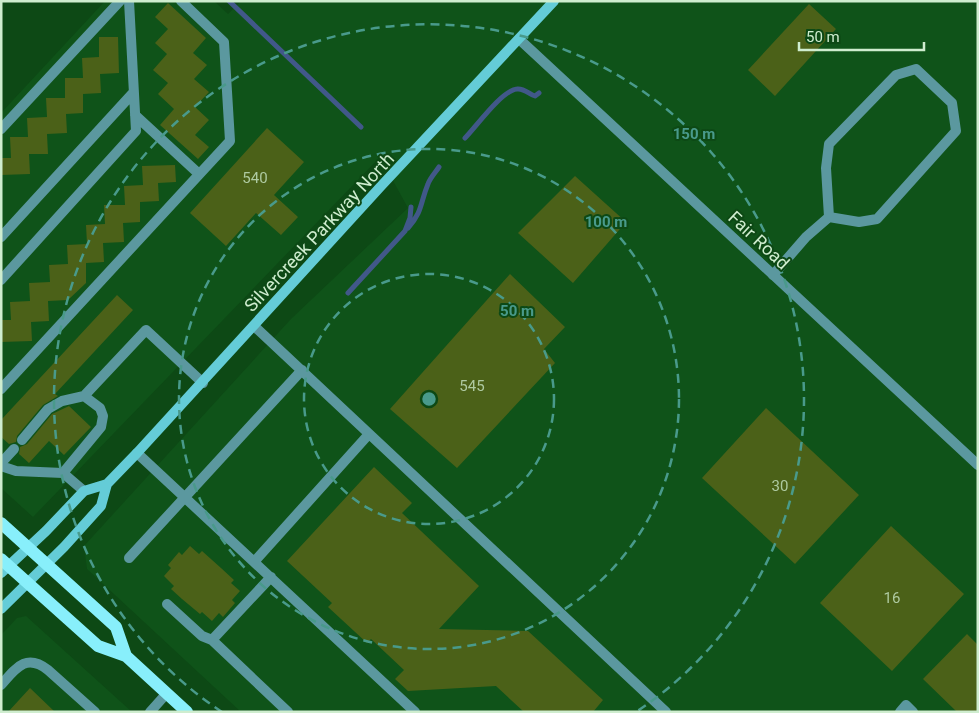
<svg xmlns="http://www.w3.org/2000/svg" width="979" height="713" font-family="Roboto,sans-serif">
  <rect width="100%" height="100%" fill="#0d4915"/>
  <!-- built -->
  <path fill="#0f5319" d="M 105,1 L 214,1 L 228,14 L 241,1 L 978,1 L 978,712 L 241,712 L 87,569 L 84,546 L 291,319 L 408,208 L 380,157 L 33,517 L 1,488 L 1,113 Z
    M 26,616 L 132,712 L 1,712 L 1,635 L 17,618 Z"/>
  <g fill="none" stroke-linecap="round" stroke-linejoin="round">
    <!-- stream -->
    <path stroke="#415889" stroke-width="5" d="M 229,1 L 361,127
      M 465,138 C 476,127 502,90 517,89 C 524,88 529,94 535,96 L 539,93
      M 408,228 C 423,211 420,203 428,184 C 430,178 435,173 439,167
      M 348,293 L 405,231 L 410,218 L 411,207"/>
  </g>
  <!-- building -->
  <path fill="#4b6118" d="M 168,3 L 206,38 L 193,53 L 207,65 L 194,79 L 209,92 L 195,107 L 209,120 L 195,135 L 209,147 L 198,159 L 160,125 L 174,109 L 158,94 L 168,83 L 153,70 L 167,54 L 155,43 L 168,29 L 155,17 Z
    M 809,4 L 836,29 L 775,96 L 748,70 Z
    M 99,37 L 118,37 L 119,73 L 100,74 L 101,93 L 83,94 L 83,113 L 66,114 L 67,133 L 47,134 L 48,154 L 29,154 L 30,174 L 1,175 L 1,158 L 11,158 L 10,137 L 28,137 L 27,118 L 47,117 L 46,98 L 65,98 L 65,78 L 83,78 L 82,58 L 99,57 Z
    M 267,128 L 304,162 L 274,195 L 298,217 L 281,235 L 256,213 L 226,246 L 190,213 Z
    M 175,165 L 176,182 L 158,183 L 159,201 L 140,202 L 140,222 L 123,223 L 124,242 L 103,243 L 104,262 L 86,263 L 86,283 L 68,300 L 48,301 L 49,321 L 31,322 L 32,341 L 1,342 L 1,320 L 11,320 L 10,302 L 30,301 L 29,283 L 50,282 L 49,265 L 68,264 L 67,245 L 87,244 L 86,225 L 105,224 L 104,205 L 125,205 L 124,186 L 143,185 L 142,166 Z
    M 575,176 L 626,222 L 573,283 L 518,233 Z
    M 510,274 L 565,327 L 544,349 L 555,363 L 457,468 L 390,409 Z
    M 117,295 L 133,310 L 55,394 L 58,396 L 43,405 L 17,436 L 16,442 L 9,444 L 1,437 L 1,420 Z
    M 69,406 L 91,427 L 64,455 L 49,441 L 29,463 L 19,454 L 20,447 L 27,444 L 52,414 Z
    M 766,408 L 859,495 L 795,564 L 702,478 Z
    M 374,467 L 412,503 L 402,513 L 479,586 L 439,629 L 528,631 L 603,700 L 593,712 L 524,712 L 496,686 L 408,691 L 395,679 L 404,670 L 371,639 L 367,643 L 328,607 L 332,603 L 287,561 Z
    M 891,526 L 964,594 L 892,671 L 820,603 Z
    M 190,546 L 199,554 L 202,551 L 221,568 L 234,580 L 231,583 L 240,591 L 232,600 L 235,603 L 223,617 L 219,613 L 212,621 L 202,612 L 200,614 L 182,599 L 171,589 L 174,586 L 164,576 L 171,568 L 168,565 L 179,552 L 182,555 Z
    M 967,634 L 978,645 L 978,712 L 957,712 L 923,679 Z
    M 30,688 L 55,712 L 8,712 Z"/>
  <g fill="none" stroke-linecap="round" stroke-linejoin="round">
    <!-- service -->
    <path stroke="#5b989f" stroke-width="10" d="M 135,115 L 199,174
      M 1,129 L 120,1
      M 1,237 L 133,93
      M 773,275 L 806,237 L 829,217 L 826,168 L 829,144 L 896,75 L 916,69 L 952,103 L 956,131 L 877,219 L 859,222 L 829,217
      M 1,280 L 136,131 L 129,1
      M 254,326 L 666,712
      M 1,389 L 230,141 L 224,42 L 181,1
      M 22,440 L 48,409 L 62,401 L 84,396
      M 137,453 L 415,712
      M 1,463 L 14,449
      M 1,466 L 16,471 L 63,473 L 84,491
      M 63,473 L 101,427 L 103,416 L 100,408 L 84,396 L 146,330 L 203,383
      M 129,558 L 302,370
      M 254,562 L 369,434
      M 167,604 L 202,636 L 212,640 L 288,712
      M 212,640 L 271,577
      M 1,685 C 16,668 26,653 48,670 L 95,712
      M 150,712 L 167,693
      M 900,712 L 906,705 L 913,712"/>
    <!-- minor -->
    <path stroke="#5b989f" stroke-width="10" d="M 519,39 L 978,465"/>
    <!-- secondary -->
    <path stroke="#64ccd7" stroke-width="10" d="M 1,573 L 46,531 L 84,491 L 107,484 L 137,453 L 382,185 L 554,1
      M 1,609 L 64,547 L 101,506 L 107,484"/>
    <!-- primary -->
    <path stroke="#88effb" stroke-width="12" d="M 1,523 L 116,627 L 126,656
      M 1,559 L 98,646 L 126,656 L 187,712"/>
  </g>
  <!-- distance rings -->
  <g fill="none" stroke="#499a8b" stroke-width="2.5" stroke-dasharray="9 6">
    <circle cx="429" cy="399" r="125"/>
    <circle cx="429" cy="399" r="250"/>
    <path d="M222 712A375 375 0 1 1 636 712"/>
  </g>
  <g text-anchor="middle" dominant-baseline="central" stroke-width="4" stroke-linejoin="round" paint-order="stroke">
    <!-- number labels -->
    <g font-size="15" fill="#aecaa1">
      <text x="255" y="178">540</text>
      <text x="472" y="386">545</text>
      <text x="780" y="486">30</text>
      <text x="892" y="598">16</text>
    </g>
    <!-- street labels -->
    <g font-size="18" fill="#cfedcf" stroke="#0d4915">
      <text transform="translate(319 232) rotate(-47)">Silvercreek Parkway North</text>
      <text transform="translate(759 240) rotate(43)">Fair Road</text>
    </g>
  </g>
  <circle cx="429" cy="399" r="8" fill="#499a8b" stroke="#0d4915" stroke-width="2.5"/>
  <g font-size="15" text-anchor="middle" font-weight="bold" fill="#499a8b" stroke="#0d4915" stroke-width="4" stroke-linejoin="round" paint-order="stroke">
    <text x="694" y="139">150 m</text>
    <text x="606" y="227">100 m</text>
    <text x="517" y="316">50 m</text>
  </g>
  <!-- border -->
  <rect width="979" height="713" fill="none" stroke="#cfedcf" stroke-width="5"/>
  <!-- scale -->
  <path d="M799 42v8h125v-8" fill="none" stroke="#cfedcf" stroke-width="2.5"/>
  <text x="806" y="42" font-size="15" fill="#cfedcf" stroke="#0d4915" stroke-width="4" paint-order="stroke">50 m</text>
</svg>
